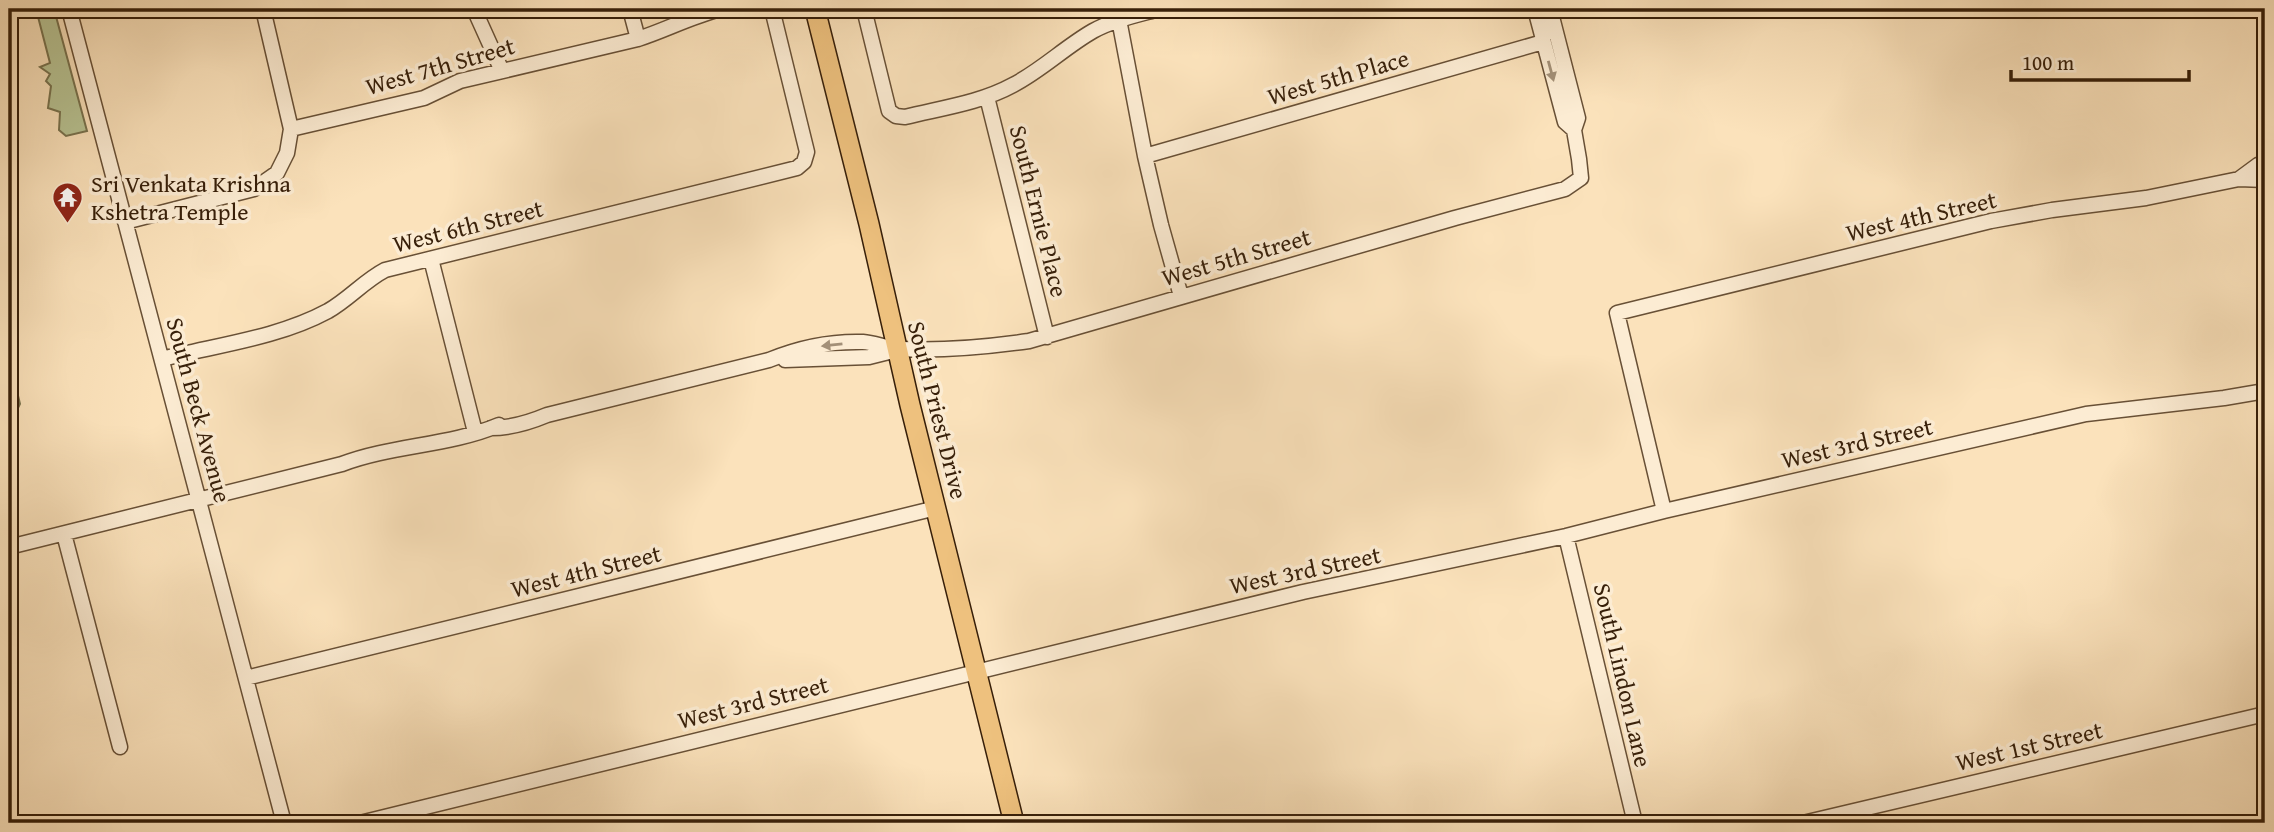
<svg xmlns="http://www.w3.org/2000/svg" width="2274" height="832" font-family="'Gentium Book Plus',serif">
  <rect width="100%" height="100%" fill="#fbe2bb"/>
  <filter id="stains"><feTurbulence type="fractalNoise" baseFrequency=".00286" numOctaves="4"/><feColorMatrix values="0 0 0 0 .2 0 0 0 0 .09 0 0 0 0 .02 0 0 0 .5 -.17"/></filter>
  <radialGradient id="worn" r=".72"><stop offset=".6" stop-color="#630" stop-opacity="0"/><stop offset="1" stop-color="#630" stop-opacity=".3"/></radialGradient>
  <!-- green -->
  <path fill="#b8c494" stroke="#78724e" stroke-width="2" d="M 36,9 L 54,9 L 87,131 L 66,136 L 59,130 L 60,112 L 48,108 L 51,86 L 46,81 L 50,74 L 40,67 L 50,63 Z
    M 9,367 L 11,367 L 20,404 L 16,412 L 9,414 Z"/>
  <g fill="none" stroke-linecap="round" stroke-linejoin="round">
    <defs>
      <path id="minor" d="M 69,9 L 284,823
        M 474,9 L 502,71
        M 630,9 L 638,39
        M 864,9 L 889,111 L 896,116 L 905,117 C 941,108 980,103 1013,85 C 1042,70 1065,47 1093,31 C 1113,20 1137,15 1159,9
        M 1117,9 L 1145,156 L 1161,225 L 1181,296
        M 1535,9 L 1565,122 L 1574,130
        M 987,97 L 1047,337
        M 291,129 L 424,98 L 460,81 L 638,39 C 666,30 692,16 721,9
        M 1145,156 L 1543,42 L 1545,14
        M 2239,179 L 2258,165 L 2265,164
        M 125,222 L 254,189 L 277,173 L 287,153 L 291,129 L 263,9
        M 431,259 L 475,432
        M 162,359 C 217,345 278,338 328,311 C 349,299 364,281 385,270 L 797,168 L 804,162 L 807,152 L 772,9
        M 785,360 L 869,357 L 893,351
        M 491,428 C 511,428 528,423 547,415 L 769,360 C 798,348 831,341 863,342 C 876,343 888,349 900,349 C 943,351 987,347 1029,341 L 1455,218 L 1565,189 L 1581,178 L 1579,159 L 1574,130 L 1578,118 L 1550,9
        M 1664,511 L 1617,313 L 1991,221 L 2052,210 L 2146,198 L 2239,179 L 2265,180
        M 64,534 L 120,747
        M 1566,536 L 1635,823
        M 9,547 L 342,464 C 392,445 449,446 499,425
        M 246,678 L 936,508
        M 360,823 L 1303,592 L 1566,536 L 1664,511 L 2086,414 L 2224,398 L 2265,391
        M 1803,823 L 2265,714"/>
      <path id="major" d="M 815,9 L 869,224 L 910,405 L 1014,823"/>
    </defs>
    <!-- minor casing -->
    <use href="#minor" stroke="#685036" stroke-width="17"/>
    <!-- major casing -->
    <use href="#major" stroke="#371f09" stroke-width="22"/>
    <!-- minor -->
    <use href="#minor" stroke="#fcecd3" stroke-width="14"/>
    <!-- major -->
    <use href="#major" stroke="#eec17e" stroke-width="19"/>
  </g>
  <!-- one-way arrows -->
  <defs><path id="oneway-solid" d="M-6-.8H1V-3.2L6.5 0L1 3.2V.8H-6Z" transform="scale(1.75)"/></defs>
  <g fill="#a39078">
    <use href="#oneway-solid" transform="translate(1551 71) rotate(75)"/>
    <use href="#oneway-solid" transform="translate(832 345) rotate(174)"/>
  </g>
  <!-- icons -->
  <defs>
    <symbol id="temple-pin" viewBox="-11 -11 22 30"><path d="M0 17L-7.5 6A9.5 9.5 0 1 1 7.5 6Z" fill="#8f2418" stroke="#fcecd3"/><path d="M0-6L5-2H3V0L6.5 2.5H4V6H1.5V3h-3V6H-4V2.5H-6.5L-3 0V-2H-5Z" fill="#fff"/></symbol>
  </defs>
  <g fill-rule="evenodd">
    <use href="#temple-pin" x="50" y="180" width="35" height="47"/>
  </g>
  <g text-anchor="middle" dominant-baseline="central" stroke-width="7" stroke-linejoin="round" paint-order="stroke">
    <!-- street labels -->
    <g font-size="24" fill="#371f09" stroke="#fcecd3">
      <text transform="translate(440 66) rotate(-16)">West 7th Street</text>
      <text transform="translate(1338 77) rotate(-16)">West 5th Place</text>
      <text transform="translate(1039 211) rotate(76)">South Ernie Place</text>
      <text transform="translate(1921 216) rotate(-13)">West 4th Street</text>
      <text transform="translate(468 226) rotate(-14)">West 6th Street</text>
      <text transform="translate(1236 257) rotate(-16)">West 5th Street</text>
      <text transform="translate(199 410) rotate(75)">South Beck Avenue</text>
      <text transform="translate(938 410) rotate(76)">South Priest Drive</text>
      <text transform="translate(1857 443) rotate(-13)">West 3rd Street</text>
      <text transform="translate(1305 570) rotate(-12)">West 3rd Street</text>
      <text transform="translate(586 571) rotate(-14)">West 4th Street</text>
      <text transform="translate(1623 675) rotate(77)">South Lindon Lane</text>
      <text transform="translate(753 702) rotate(-14)">West 3rd Street</text>
      <text transform="translate(2029 746) rotate(-13)">West 1st Street</text>
    </g>
    <!-- poi labels -->
    <g font-size="24" fill="#371f09" stroke="#fcecd3" text-anchor="start">
      <text x="91" y="183">Sri Venkata Krishna<tspan x="91" dy="28">Kshetra Temple</tspan></text>
    </g>
  </g>
  <!-- margin -->
  <rect width="2274" height="832" fill="none" stroke="#fbe2bb" stroke-width="35"/>
  <rect x="10" y="10" width="2253" height="811" fill="none" stroke="#371f09" stroke-width="3.5"/>
  <rect x="18" y="18" width="2239" height="797" fill="none" stroke="#371f09" stroke-width="2"/>
  <!-- scale -->
  <path d="M2011 70v10h178v-10" fill="none" stroke="#371f09" stroke-width="3.5"/>
  <text x="2022" y="70" font-size="21" fill="#371f09" stroke="#fcecd3" stroke-width="5" paint-order="stroke">100 m</text>
  <rect width="100%" height="100%" filter="url(#stains)"/>
  <rect width="100%" height="100%" fill="url(#worn)"/>
</svg>
